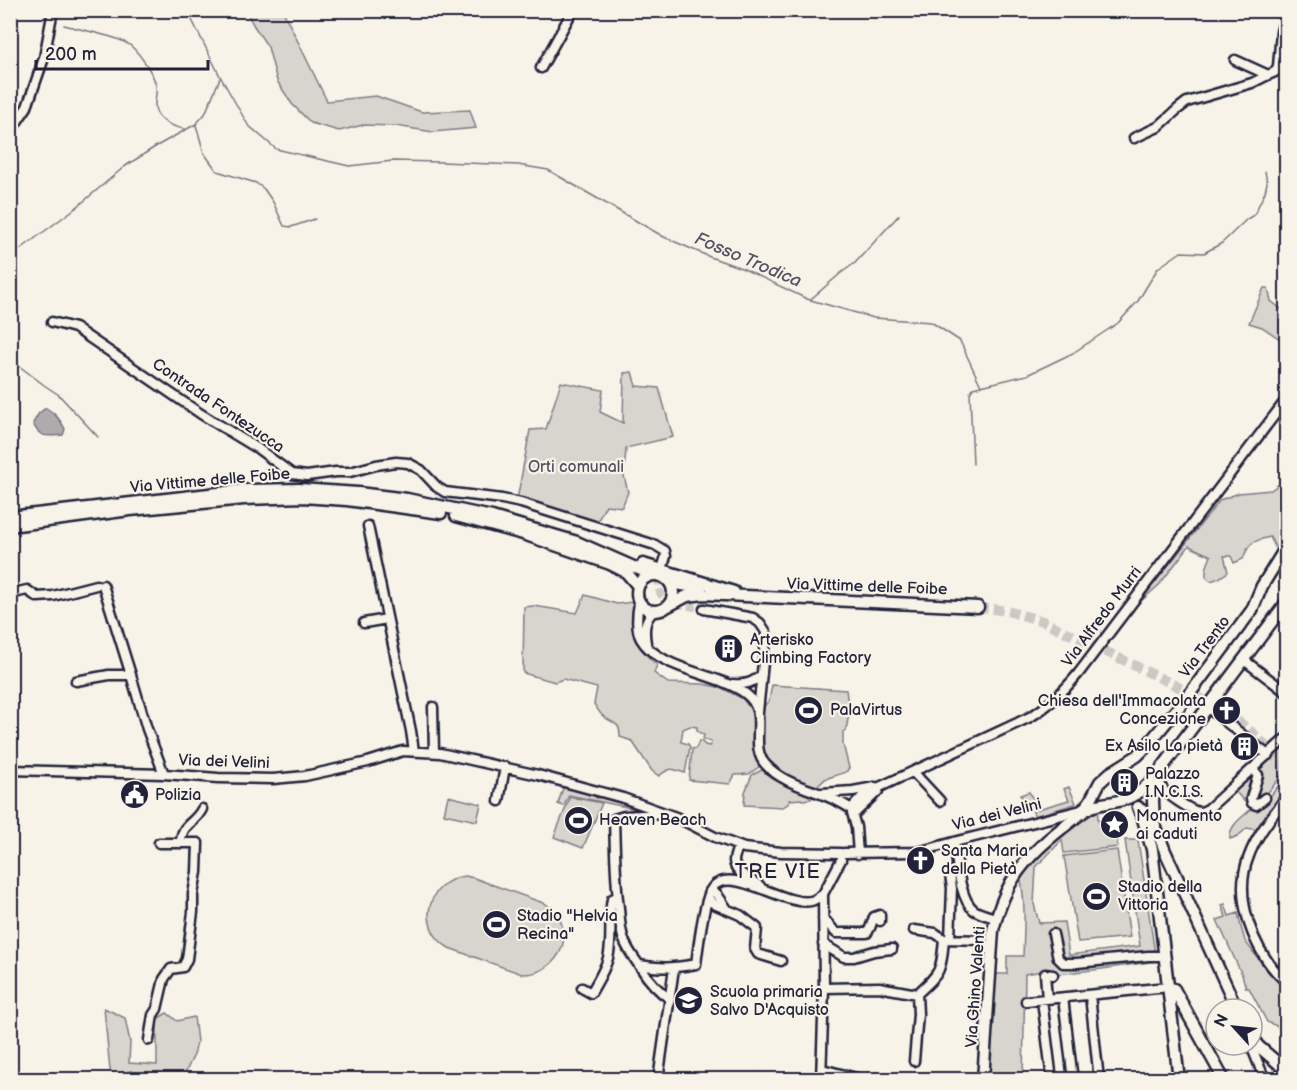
<svg xmlns="http://www.w3.org/2000/svg" width="1297" height="1090" font-family="'Balsamiq Sans',sans-serif">
  <rect width="100%" height="100%" fill="#f7f3e8"/>
  <filter id="ink" filterUnits="userSpaceOnUse"><feTurbulence type="fractalNoise" baseFrequency=".0167" numOctaves="2"/><feDisplacementMap in="SourceGraphic" scale="12" xChannelSelector="R" yChannelSelector="G"/><feConvolveMatrix kernelMatrix="1 2 1 2 8 2 1 2 1" color-interpolation-filters="sRGB"/></filter>
  <g filter="url(#ink)">
    <!-- green -->
    <path fill="#d8d5cf" stroke="#7d7c85" stroke-width="1.5" d="M 246,11 L 283,11 L 327,101 L 376,96 L 422,112 L 470,110 L 476,128 L 433,132 L 396,126 L 363,125 L 339,131 L 311,123 L 292,104 L 277,81 L 268,47 L 254,26 Z
      M 1264,288 L 1268,288 L 1271,301 L 1285,312 L 1283,326 L 1286,328 L 1286,343 L 1262,327 L 1249,323 Z
      M 632,372 L 636,386 L 659,388 L 673,437 L 626,448 L 624,476 L 628,492 L 622,507 L 606,505 L 596,524 L 517,500 L 530,430 L 546,429 L 561,382 L 603,390 L 600,412 L 623,423 L 624,373 Z
      M 1286,466 L 1286,510 L 1283,517 L 1282,525 L 1286,537 L 1286,541 L 1277,551 L 1270,537 C 1253,541 1249,542 1243,559 L 1234,563 L 1231,556 L 1224,556 L 1228,572 L 1219,578 L 1211,581 L 1206,577 L 1206,569 L 1211,556 L 1189,546 L 1159,585 L 1139,603 L 1220,500 L 1239,493 L 1271,490 L 1279,484 Z
      M 585,595 L 617,604 L 632,602 C 635,609 635,614 635,622 C 635,643 641,652 657,665 L 654,673 L 668,683 L 703,684 L 722,688 L 743,699 L 751,710 L 753,719 L 753,747 L 755,757 L 760,766 L 749,774 L 735,775 L 730,784 L 689,780 L 692,749 L 696,748 L 699,741 L 701,741 L 705,745 L 710,746 L 711,742 L 703,739 L 704,735 L 697,731 L 697,727 L 690,726 L 683,729 L 681,742 L 688,744 L 690,747 L 685,773 C 672,769 671,766 659,776 L 652,771 L 632,741 L 620,737 C 620,720 613,725 603,716 C 599,713 597,708 594,704 L 597,688 L 563,679 L 555,682 L 523,673 L 524,607 L 534,606 L 577,613 Z
      M 772,685 L 846,690 L 849,714 L 846,730 L 843,732 L 843,744 L 849,768 L 846,772 L 825,779 L 818,786 C 796,781 764,771 761,744 C 760,732 763,719 763,707 L 769,701 Z
      M 1286,742 L 1286,770 L 1266,795 L 1253,802 L 1257,770 Z
      M 762,770 L 773,779 L 813,796 L 811,799 L 802,800 L 801,799 L 789,800 L 789,803 L 783,807 L 744,805 L 745,792 L 752,775 Z
      M 1254,773 L 1250,804 L 1268,799 L 1286,776 L 1286,789 L 1257,830 L 1247,828 L 1238,836 L 1230,839 C 1229,825 1242,818 1251,809 L 1235,791 Z
      M 1069,787 L 1076,803 L 1075,804 L 1035,816 L 1031,808 L 1020,795 L 1029,792 L 1038,809 L 1069,800 L 1064,789 Z
      M 563,788 L 568,788 L 596,795 L 596,798 L 599,798 L 601,797 L 636,808 L 636,809 L 569,795 L 564,806 L 558,804 Z
      M 448,796 L 481,804 L 477,821 L 444,814 Z
      M 570,797 L 602,803 L 583,848 L 554,837 Z
      M 1097,810 L 1098,813 C 1095,826 1111,832 1120,838 L 1117,841 L 1118,847 L 1064,853 L 1062,840 L 1036,867 L 1034,904 L 1039,923 L 1064,922 L 1069,955 L 1140,946 L 1125,840 L 1138,840 L 1156,961 L 1102,969 L 1057,974 L 1056,972 L 1043,971 L 1025,974 L 1023,1079 L 987,1080 L 995,974 L 1007,974 L 1007,956 L 1023,956 C 1024,930 1026,902 1020,876 L 1030,859 L 1074,822 Z
      M 1117,850 L 1130,937 L 1078,942 L 1064,856 Z
      M 465,876 L 474,878 L 546,904 C 552,909 558,914 561,922 C 572,949 549,975 522,974 L 449,948 C 415,928 427,881 465,876 Z
      M 1225,904 L 1229,916 L 1238,913 L 1241,927 L 1245,941 L 1265,968 L 1284,988 L 1284,1005 L 1283,1007 L 1286,1012 L 1286,1030 L 1267,1022 L 1249,988 L 1246,988 L 1242,975 L 1217,920 L 1226,917 L 1222,905 Z
      M 104,1008 L 125,1018 L 130,1042 L 129,1063 L 157,1065 L 157,1019 L 167,1013 L 177,1021 L 194,1017 L 197,1042 L 194,1055 L 184,1075 L 177,1079 L 144,1079 L 131,1071 L 114,1075 L 110,1070 Z"/>
    <!-- water -->
    <path fill="#aeabad" stroke="#76747f" stroke-width="1.5" d="M 46,408 C 54,413 61,420 65,429 L 63,435 C 48,436 39,439 33,423 L 39,413 Z"/>
    <g fill="none" stroke-linecap="round" stroke-linejoin="round">
      <!-- stream -->
      <path stroke="#76747f" stroke-width="1.5" d="M 187,10 L 220,76 L 248,125 L 276,149 L 349,166 L 393,161 L 441,162 L 518,165 L 548,170 L 664,237 L 710,257 L 744,269 L 807,299 L 874,318 L 931,322 L 960,341 L 981,386 L 1027,375 L 1073,353 L 1118,323 L 1138,301 L 1158,268 L 1181,252 L 1204,253 L 1222,243 L 1247,219 L 1254,215 L 1265,192 L 1267,183 L 1265,171
        M 64,25 C 81,30 118,36 131,46 C 140,54 154,74 156,86 C 157,92 155,98 155,105 C 155,120 172,127 185,129
        M 196,125 L 204,153 L 217,171 L 256,183 L 264,189 L 273,202 L 284,226 L 291,227 L 315,219
        M 10,257 L 77,207 L 124,167 L 155,147 L 196,124 L 205,114 L 220,78
        M 811,299 L 841,273 L 855,263 L 899,215
        M 10,359 L 44,385 L 59,395 L 98,437
        M 973,464 L 970,393 L 973,388 L 981,386"/>
      <!-- minor-tunnel -->
      <path stroke="#ccc9c5" stroke-width="8" stroke-dasharray="8 4" stroke-linecap="butt" d="M 663,566 C 658,580 654,593 669,602 L 704,609"/>
      <!-- major-tunnel -->
      <path stroke="#ccc9c5" stroke-width="10" stroke-dasharray="10 5" stroke-linecap="butt" d="M 978,607 L 1007,611 L 1043,621 L 1195,695 C 1218,708 1243,722 1262,742 C 1270,751 1278,761 1286,771"/>
      <defs>
        <path id="minor" d="M 1235,60 L 1268,75 L 1275,72 L 1278,66 L 1281,32 L 1284,20 L 1286,19
          M 541,68 L 573,10
          M 10,132 L 27,107 L 44,58 L 53,10
          M 1134,138 L 1158,127 L 1178,109 L 1187,102 L 1252,83 L 1268,75
          M 52,322 L 75,328 L 201,414 L 257,448 L 292,474 L 307,476 L 336,472 L 350,472 L 376,465 L 396,462 L 408,463 L 421,470 L 437,487 L 445,492 L 502,499 L 521,503 L 655,545 L 665,551 L 666,556 L 663,566
          M 368,526 L 411,731 L 414,751
          M 103,585 L 131,675
          M 10,594 L 27,590 L 37,597 L 53,596 L 96,585
          M 639,603 C 637,614 636,630 641,639 C 659,670 718,673 746,694 C 771,713 747,745 766,765 C 787,788 827,791 851,809 L 856,827 L 858,854
          M 704,609 L 753,618 L 760,623 L 766,632 L 758,712
          M 364,623 L 387,619
          M 646,643 C 644,631 644,620 653,612
          M 1244,660 L 1286,692
          M 76,681 L 109,675 L 131,675 L 147,729 L 164,774
          M 733,684 C 746,685 753,683 762,674
          M 433,707 L 434,752
          M 1207,707 L 1268,755
          M 1253,769 L 1258,775 L 1251,798 L 1252,803 L 1256,805 L 1265,798
          M 10,770 L 164,774 L 218,778 L 273,779 L 305,776 L 368,762 L 403,751 L 440,753 L 538,775 L 623,798 L 676,817 L 715,837 L 744,848 L 781,852 L 840,853
          M 913,772 L 940,801
          M 1161,774 C 1160,779 1159,783 1162,788 C 1166,794 1191,811 1199,812 C 1203,812 1205,810 1208,809 L 1286,738
          M 822,793 L 853,791 L 875,787
          M 1286,797 C 1273,816 1257,834 1249,856 C 1232,898 1254,953 1286,982
          M 499,801 L 505,767
          M 851,809 L 862,797 L 869,792 L 1030,717 C 1049,706 1063,692 1078,674 L 1286,400
          M 662,814 L 624,816 L 614,819 C 615,849 615,878 619,908 C 620,919 620,930 624,940 C 628,951 635,959 641,968 C 649,981 657,990 670,999
          M 854,814 L 878,791
          M 954,842 C 957,859 959,899 974,910 C 980,914 989,916 996,918
          M 181,843 C 181,823 195,824 202,809
          M 738,846 C 737,850 734,857 734,861 C 734,872 752,880 760,886
          M 844,853 L 918,852 L 954,842 L 1086,809
          M 710,891 L 717,894 L 727,909
          M 708,898 L 714,904 L 740,915 L 757,928 L 755,949 L 758,954 L 781,961
          M 823,919 L 824,919 L 836,933 L 867,933 L 870,928 L 874,917 L 880,915 L 880,921
          M 914,930 L 935,933 L 944,939 L 983,940
          M 1053,934 L 1058,958 L 1063,963 L 1077,963 L 1148,956 L 1164,956
          M 950,939 L 952,888 L 950,875 L 954,870 L 959,870
          M 823,944 L 844,957 L 854,957 L 874,951 L 892,949
          M 639,965 C 661,969 674,968 696,964 C 698,950 704,896 713,887 C 732,865 786,907 811,901 C 816,900 819,897 823,894
          M 582,988 L 591,993 C 597,982 605,970 608,958 C 613,939 608,918 612,899 L 617,897
          M 824,988 L 879,987 L 917,994 C 941,972 941,972 944,939
          M 1090,995 L 1099,1080
          M 1063,998 L 1073,1080
          M 1047,999 L 1045,974 L 1053,975
          M 1042,1000 L 1052,1080
          M 1026,1001 L 1168,987
          M 149,1040 L 153,1015 L 157,1009 L 164,979 L 171,969 L 183,967 L 187,959 L 193,912 L 193,894 L 197,872 L 198,843 L 159,843
          M 1256,1043 L 1252,1048 L 1265,1080
          M 914,1061 L 918,1014 L 917,994
          M 822,1069 L 864,1080
          M 658,1080 L 674,968
          M 754,1080 L 756,1080
          M 821,1080 L 824,988 L 823,894 L 841,860"/>
        <path id="major" d="M 456,516 L 523,534 L 610,564 L 626,572 L 638,586
          M 10,517 L 244,490 L 299,489 L 358,493 L 407,499 L 492,517 L 577,542 L 652,575
          M 10,526 L 130,510 L 244,499 L 302,497 L 347,500 L 441,513
          M 643,564 L 734,592
          M637 593a18 18 0 1 1 36 0a18 18 0 1 1-36 0Z
          M 670,583 L 701,588
          M 668,606 L 687,596 L 704,594 L 978,607
          M 1138,807 L 1143,819 L 1152,849 L 1179,1080
          M 1142,810 L 1154,823 L 1165,851 L 1237,1009
          M 1082,811 L 1090,801 L 1100,782 L 1110,773 L 1137,756 L 1145,748 L 1191,692 L 1252,610 L 1262,586 L 1286,547
          M 1154,825 L 1153,800 L 1156,776
          M 1168,987 L 1174,989 L 1224,1080
          M 1252,1037 L 1258,1046 L 1286,1070
          M 983,1080 L 993,930 C 1005,882 1023,859 1061,829 C 1071,822 1081,812 1091,807 C 1098,804 1107,803 1114,802 C 1135,798 1142,791 1156,776 L 1286,603"/>
      </defs>
      <!-- minor casing -->
      <use href="#minor" stroke="#22223b" stroke-width="13"/>
      <!-- major casing -->
      <use href="#major" stroke="#22223b" stroke-width="15"/>
      <!-- minor -->
      <use href="#minor" stroke="#f7f3e8" stroke-width="8"/>
      <!-- major -->
      <use href="#major" stroke="#f7f3e8" stroke-width="10"/>
    </g>
  </g>
  <!-- icons -->
  <defs>
    <symbol id="building-disc" viewBox="-11 -11 22 22"><circle r="9.5" fill="#22223b" stroke="#f7f3e8"/><path d="M-4-6H4V6H1V3H-1V6H-4ZM-2.5-4.3h1.7v1.8h-1.7ZM.8-4.3h1.7v1.8H.8ZM-2.5-1h1.7V.8h-1.7ZM.8-1h1.7V.8H.8Z" fill="#fff"/></symbol>
    <symbol id="stadium-disc" viewBox="-11 -11 22 22"><circle r="9.5" fill="#22223b" stroke="#f7f3e8"/><path d="M0-5a6.5 5 0 1 0 0 10a6.5 5 0 1 0 0-10ZM-3.5-1.8h7v3.6h-7Z" fill="#fff"/></symbol>
    <symbol id="church-disc" viewBox="-11 -11 22 22"><circle r="9.5" fill="#22223b" stroke="#f7f3e8"/><path d="M-1.2-6h2.4v3.5h3.3v2.4h-3.3V6h-2.4V-.1h-3.3v-2.4h3.3Z" fill="#fff"/></symbol>
    <symbol id="civic-disc" viewBox="-11 -11 22 22"><circle r="9.5" fill="#22223b" stroke="#f7f3e8"/><path d="M-.6-6.5H3V-4.5H.6V-3L4-1V1h2V6H-6V1h2V-1L-.6-3ZM-1.2 2.5V6h2.4V2.5Z" fill="#fff"/></symbol>
    <symbol id="sight-disc" viewBox="-11 -11 22 22"><circle r="9.5" fill="#22223b" stroke="#f7f3e8"/><path d="M0-6L1.8-2.2L6-1.7L2.9 1.2L3.7 5.4L0 3.3L-3.7 5.4L-2.9 1.2L-6-1.7L-1.8-2.2Z" fill="#fff"/></symbol>
    <symbol id="school-disc" viewBox="-11 -11 22 22"><circle r="9.5" fill="#22223b" stroke="#f7f3e8"/><path d="M0-5L7-2L0 1L-7-2ZM-4 1L0 2.5L4 1V4Q0 6-4 4Z" fill="#fff"/></symbol>
  </defs>
  <g fill-rule="evenodd">
    <use href="#building-disc" x="712" y="632" width="33" height="33"/>
    <use href="#stadium-disc" x="792" y="694" width="33" height="33"/>
    <use href="#church-disc" x="1210" y="694" width="33" height="33"/>
    <use href="#building-disc" x="1228" y="730" width="33" height="33"/>
    <use href="#building-disc" x="1108" y="766" width="33" height="33"/>
    <use href="#civic-disc" x="118" y="778" width="33" height="33"/>
    <use href="#stadium-disc" x="562" y="804" width="33" height="33"/>
    <use href="#sight-disc" x="1098" y="808" width="33" height="33"/>
    <use href="#church-disc" x="904" y="844" width="33" height="33"/>
    <use href="#stadium-disc" x="1080" y="880" width="33" height="33"/>
    <use href="#stadium-disc" x="480" y="908" width="33" height="33"/>
    <use href="#school-disc" x="672" y="984" width="33" height="33"/>
  </g>
  <g text-anchor="middle" dominant-baseline="central" stroke-width="4.5" stroke-linejoin="round" paint-order="stroke">
    <!-- street labels -->
    <g font-size="16" fill="#22223b" stroke="#f7f3e8">
      <text transform="translate(218 406) rotate(34)">Contrada Fontezucca</text>
      <text transform="translate(210 481) rotate(-5)">Via Vittime delle Foibe</text>
      <text transform="translate(867 587) rotate(2)">Via Vittime delle Foibe</text>
      <text transform="translate(1102 617) rotate(-53)">Via Alfredo Murri</text>
      <text transform="translate(1205 647) rotate(-53)">Via Trento</text>
      <text transform="translate(224 762) rotate(2)">Via dei Velini</text>
      <text transform="translate(997 815) rotate(-14)">Via dei Velini</text>
      <text transform="translate(976 987) rotate(-86)">Via Ghino Valenti</text>
    </g>
    <!-- park labels -->
    <g font-size="16" fill="#504f60" stroke="#f7f3e8">
      <text x="576" y="467">Orti comunali</text>
    </g>
    <!-- poi labels -->
    <g font-size="16" fill="#22223b" stroke="#f7f3e8" text-anchor="start">
      <text x="750" y="640">Arterisko<tspan x="750" dy="18">Climbing Factory</tspan></text>
      <text x="1206" y="701" text-anchor="end">Chiesa dell'Immacolata<tspan x="1206" dy="18">Concezione</tspan></text>
      <text x="830" y="710">PalaVirtus</text>
      <text x="1223" y="746" text-anchor="end">Ex Asilo La pietà</text>
      <text x="1145" y="774">Palazzo<tspan x="1145" dy="18">I.N.C.I.S.</tspan></text>
      <text x="155" y="795">Polizia</text>
      <text x="1136" y="816">Monumento<tspan x="1136" dy="18">ai caduti</tspan></text>
      <text x="599" y="820">Heaven Beach</text>
      <text x="941" y="851">Santa Maria<tspan x="941" dy="18">della Pietà</tspan></text>
      <text x="1118" y="887">Stadio della<tspan x="1118" dy="18">Vittoria</tspan></text>
      <text x="517" y="916">Stadio "Helvia<tspan x="517" dy="18">Recina"</tspan></text>
      <text x="710" y="992">Scuola primaria<tspan x="710" dy="18">Salvo D'Acquisto</tspan></text>
    </g>
    <!-- water labels -->
    <g font-size="18" font-style="italic" fill="#535263" stroke="#f7f3e8">
      <text transform="translate(748 260) rotate(23)">Fosso Trodica</text>
    </g>
    <!-- quarter labels -->
    <g font-size="20" letter-spacing="1.5" fill="#22223b" stroke="#f7f3e8">
      <text x="778" y="872">TRE VIE</text>
    </g>
  </g>
  <!-- margin -->
  <rect width="1297" height="1090" fill="none" stroke="#f7f3e8" stroke-width="36"/>
  <rect x="18" y="18" width="1261" height="1054" fill="none" stroke="#22223b" stroke-width="2" filter="url(#ink)"/>
  <!-- north arrow -->
  <g transform="translate(1234 1027) rotate(297)"><circle r="28" fill="#f7f3e8" stroke="#a29fa3" stroke-width="1.5"/>
  <path d="M0-4.5L10 22L0 15L-10 22Z" fill="#22223b"/>
  <text y="-9" font-size="16" font-weight="bold" text-anchor="middle" fill="#22223b">N</text>
  </g>
  <!-- scale -->
  <path d="M36 60v9h172v-9" fill="none" stroke="#22223b" stroke-width="3"/>
  <text x="45" y="60" font-size="18" fill="#22223b" stroke="#f7f3e8" stroke-width="4.5" paint-order="stroke">200 m</text>
</svg>
